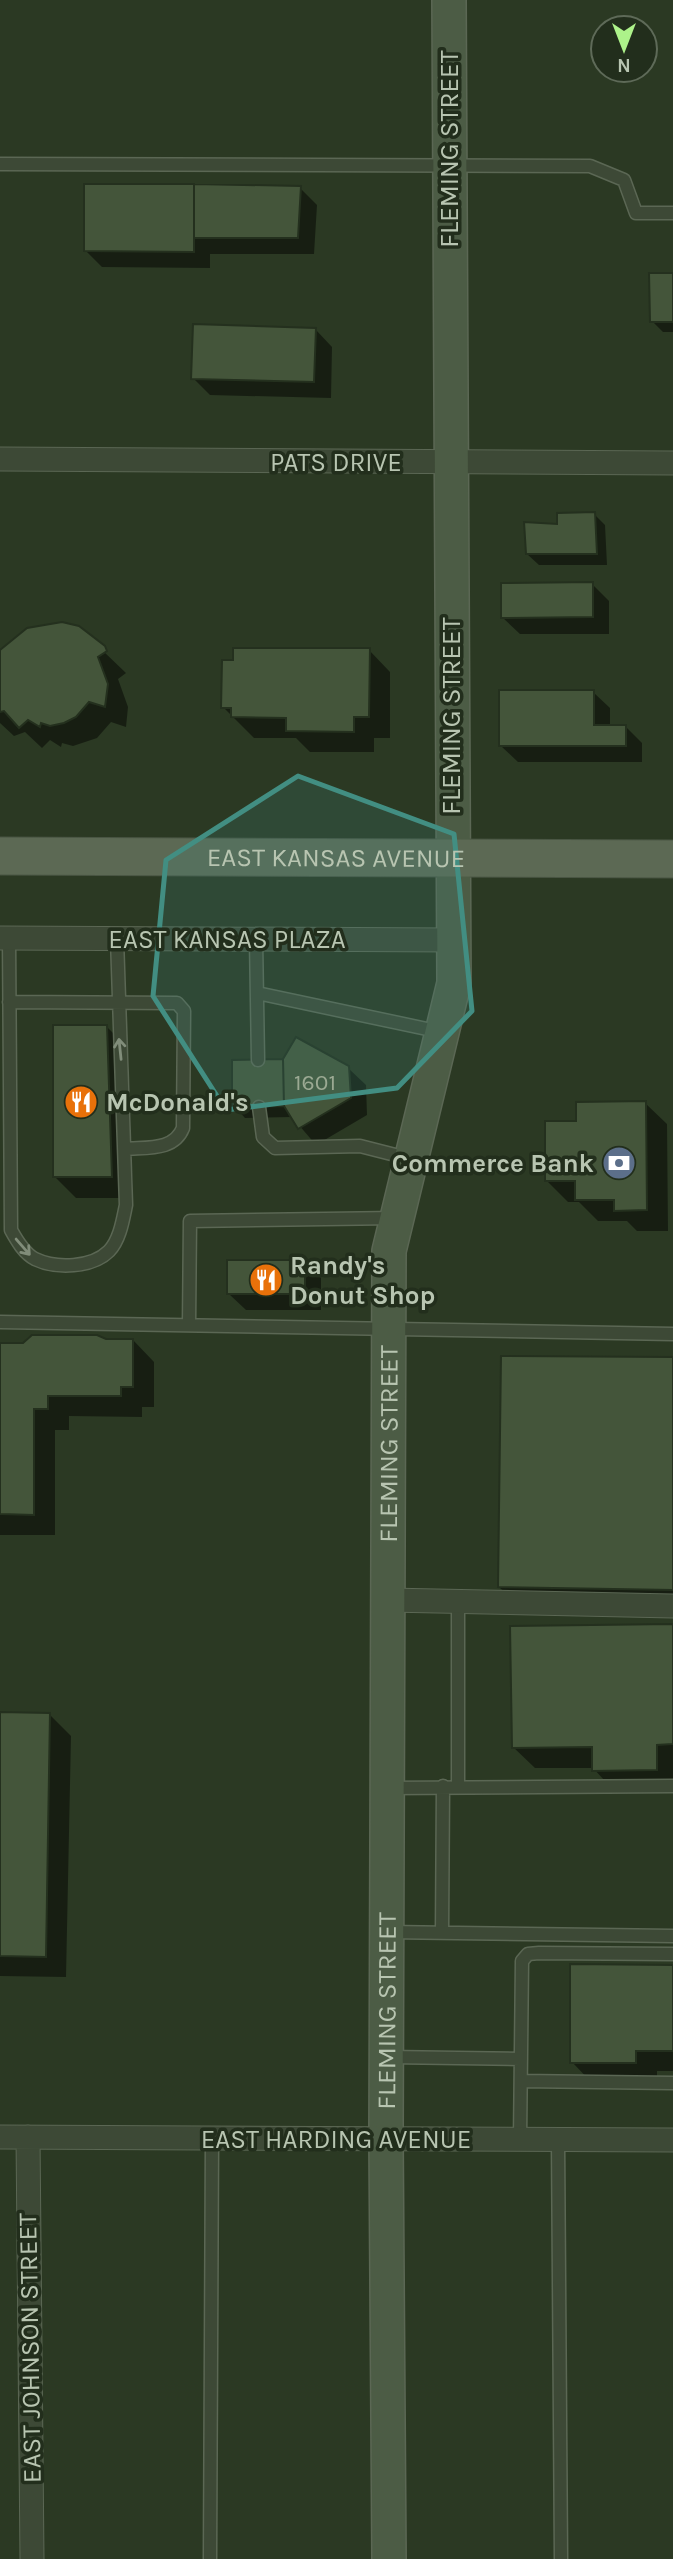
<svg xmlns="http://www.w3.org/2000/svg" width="673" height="2559" font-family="Karla,sans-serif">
  <rect width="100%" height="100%" fill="#2b3923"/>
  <!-- shadow -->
  <path fill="#0007" d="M 300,188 L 317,205 L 314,254 L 210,254 L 210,268 L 102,267 L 85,250 Z
    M 673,275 L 673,332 L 663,332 L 652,321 Z
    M 316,330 L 332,347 L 331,398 L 210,395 L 193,378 Z
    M 594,514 L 605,525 L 607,565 L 539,565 L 527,554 L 559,525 Z
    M 592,584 L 609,601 L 609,634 L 520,634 L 503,618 Z
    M 78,627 L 126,673 L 118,679 L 128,707 L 126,727 L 111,722 L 97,738 L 73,746 L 62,743 L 61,747 L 50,740 L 42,748 L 25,732 L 14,736 L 0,723 L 0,653 Z
    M 369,650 L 390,672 L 390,738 L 374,738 L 374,752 L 310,752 L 296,738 L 254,738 L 223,707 Z
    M 593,692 L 610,708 L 610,726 L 625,726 L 642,743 L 642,762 L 518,762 L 501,746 Z
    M 106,1026 L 128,1048 L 133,1198 L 76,1198 L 55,1177 Z
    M 348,1068 L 366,1085 L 367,1115 L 316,1145 L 292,1117 L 245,1118 L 234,1106 Z
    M 645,1103 L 667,1124 L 668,1231 L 637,1231 L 627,1221 L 598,1221 L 579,1202 L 568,1202 L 547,1181 L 578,1123 Z
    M 304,1262 L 321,1278 L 321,1310 L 246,1310 L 229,1294 Z
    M 133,1340 L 154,1362 L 154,1407 L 142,1407 L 142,1417 L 69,1416 L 69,1430 L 55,1430 L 55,1535 L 0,1535 L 0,1344 Z
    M 673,1359 L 673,1611 L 521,1608 L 499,1587 Z
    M 673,1626 L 673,1791 L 615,1792 L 593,1768 L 535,1768 L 513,1747 Z
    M 0,1713 L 49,1714 L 71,1736 L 66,1977 L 0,1976 Z
    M 673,1966 L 673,2071 L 657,2071 L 657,2084 L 593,2084 L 572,2062 Z"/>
  <!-- building -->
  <path fill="#44553a" stroke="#24301e" stroke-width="2" d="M 84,184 L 194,184 L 194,252 L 84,251 Z
    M 194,184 L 301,186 L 298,238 L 194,238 Z
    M 649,273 L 673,273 L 673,322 L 650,322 Z
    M 193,324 L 316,328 L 314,382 L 191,379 Z
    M 595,512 L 597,554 L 526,554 L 524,522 L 557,524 L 557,513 Z
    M 593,582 L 593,617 L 501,618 L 501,583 Z
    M 62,622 L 79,626 L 105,646 L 107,651 L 98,657 L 108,684 L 105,707 L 89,702 L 76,717 L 64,723 L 50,726 L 41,723 L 40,727 L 28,720 L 19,728 L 4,711 L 0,712 L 0,650 L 27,628 Z
    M 233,648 L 370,648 L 369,717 L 354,717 L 354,732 L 286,731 L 286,718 L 231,717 L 231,708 L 221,708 L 222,660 L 233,660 Z
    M 499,690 L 594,690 L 594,725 L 626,725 L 626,746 L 499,746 Z
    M 53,1025 L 107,1025 L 112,1177 L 53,1177 Z
    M 296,1037 L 349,1066 L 351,1098 L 298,1129 L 284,1106 L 283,1059 Z
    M 283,1059 L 284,1106 L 232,1107 L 232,1060 Z
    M 646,1101 L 647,1210 L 614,1211 L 614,1200 L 575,1200 L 575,1181 L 545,1181 L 545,1121 L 576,1121 L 576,1102 Z
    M 227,1260 L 305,1260 L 305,1294 L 227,1294 Z
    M 32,1335 L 97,1335 L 106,1339 L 133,1339 L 133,1387 L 121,1387 L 121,1396 L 48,1396 L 48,1409 L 34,1409 L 34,1515 L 0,1514 L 0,1343 L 23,1343 Z
    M 501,1356 L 673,1357 L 673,1590 L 498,1587 Z
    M 673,1624 L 673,1744 L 657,1745 L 657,1770 L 592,1771 L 592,1747 L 512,1748 L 510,1626 Z
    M 0,1712 L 50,1713 L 46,1957 L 0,1956 Z
    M 570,1964 L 673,1965 L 673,2051 L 636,2051 L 636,2063 L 570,2063 Z"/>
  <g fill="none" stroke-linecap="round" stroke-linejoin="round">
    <defs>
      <path id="lane" d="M 0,164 L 590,166 L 624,180 L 636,213 L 673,213
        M 9,938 L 11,1230 C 17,1241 24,1253 35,1259 C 56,1269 92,1268 109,1251 C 120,1240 123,1219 126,1205 L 117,939
        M 256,939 L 258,1060
        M 257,993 L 441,1032
        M 9,1002 L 177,1003 L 184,1011 L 183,1128 C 174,1151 147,1147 125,1149
        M 259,1107 L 263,1137 L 275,1148 L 360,1146 L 411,1159
        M 0,1322 L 673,1334
        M 189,1325 L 190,1221 L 396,1218
        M 458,1785 L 458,1601
        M 387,1788 L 673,1786
        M 387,1932 L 673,1936
        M 442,1933 L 443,1786
        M 388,2057 L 521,2059
        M 521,2081 L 673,2083
        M 520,2140 L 522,1961 L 528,1954 L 539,1953 L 673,1954
        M 558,2140 L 561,2559
        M 210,2559 L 212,2138"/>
      <path id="street" d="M 0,459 L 673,463
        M 0,938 L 454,940
        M 388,1600 L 673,1606
        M 0,2137 L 673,2140
        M 28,2137 L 32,2559"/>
      <g id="secondary">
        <path id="s1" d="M 389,2559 L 386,2139 L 389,1251 L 454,983 L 449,0"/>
      </g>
      <g id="primary">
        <path id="s2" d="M 0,856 L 673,859"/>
      </g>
    </defs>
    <!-- lane casing -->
    <use href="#lane" stroke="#5b6754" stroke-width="15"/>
    <!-- street casing -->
    <use href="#street" stroke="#5b6754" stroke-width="25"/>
    <!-- secondary casing -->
    <use href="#secondary" stroke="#5b6754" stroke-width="36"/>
    <!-- primary casing -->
    <use href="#primary" stroke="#495543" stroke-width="39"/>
    <!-- lane -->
    <use href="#lane" stroke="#3d4936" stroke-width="12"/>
    <!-- street -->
    <use href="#street" stroke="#3d4936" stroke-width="23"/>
    <!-- secondary -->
    <use href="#secondary" stroke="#4c5c45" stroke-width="33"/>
    <!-- primary -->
    <use href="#primary" stroke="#5c6954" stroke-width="37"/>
  </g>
  <!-- one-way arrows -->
  <defs><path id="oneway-shaft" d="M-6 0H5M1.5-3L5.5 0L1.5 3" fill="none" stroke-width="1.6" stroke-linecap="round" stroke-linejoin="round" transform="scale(1.75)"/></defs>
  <g stroke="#818d7a">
    <use href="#oneway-shaft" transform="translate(120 1049) rotate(-96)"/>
    <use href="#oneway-shaft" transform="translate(23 1247) rotate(49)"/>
  </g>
  <!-- marked area -->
  <path fill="#428e82" fill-opacity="0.2" stroke="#428e82" stroke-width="5" stroke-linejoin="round" d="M 298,776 L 454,834 L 472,1011 L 397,1088 L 226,1110 L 153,996 L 166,860 Z"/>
  <!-- icons -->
  <defs>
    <symbol id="restaurant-disc" viewBox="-11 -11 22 22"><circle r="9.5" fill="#e8710a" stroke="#222e1c"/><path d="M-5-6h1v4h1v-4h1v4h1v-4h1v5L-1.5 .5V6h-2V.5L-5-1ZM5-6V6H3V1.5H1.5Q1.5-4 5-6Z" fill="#fff"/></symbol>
    <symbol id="bank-disc" viewBox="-11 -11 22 22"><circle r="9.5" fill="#5c6f8a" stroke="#222e1c"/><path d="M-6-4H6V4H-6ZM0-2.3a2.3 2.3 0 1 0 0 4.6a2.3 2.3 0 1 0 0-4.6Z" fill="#fff"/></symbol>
  </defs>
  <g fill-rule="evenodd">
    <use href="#restaurant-disc" x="62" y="1083" width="38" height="38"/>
    <use href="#bank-disc" x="600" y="1144" width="38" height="38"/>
    <use href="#restaurant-disc" x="247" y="1261" width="38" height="38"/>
  </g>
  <g text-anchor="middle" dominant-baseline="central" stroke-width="7" stroke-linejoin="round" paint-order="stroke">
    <!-- number labels -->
    <g font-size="23" fill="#9ba993">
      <text x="315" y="1082">1601</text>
    </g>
    <!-- street labels -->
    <g font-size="26" fill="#b8c5b1" stroke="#222e1c">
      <text transform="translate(449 149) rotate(-90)">FLEMING STREET</text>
      <text x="336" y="462">PATS DRIVE</text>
      <text transform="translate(451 716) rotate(-90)">FLEMING STREET</text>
      <text stroke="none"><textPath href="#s2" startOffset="336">EAST KANSAS AVENUE</textPath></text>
      <text x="227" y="939">EAST KANSAS PLAZA</text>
      <text stroke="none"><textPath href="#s1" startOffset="1115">FLEMING STREET</textPath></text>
      <text stroke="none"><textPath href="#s1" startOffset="548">FLEMING STREET</textPath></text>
      <text x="336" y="2139">EAST HARDING AVENUE</text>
      <text transform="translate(30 2348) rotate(-91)">EAST JOHNSON STREET</text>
    </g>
    <!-- poi labels -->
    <g font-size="26" font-weight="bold" fill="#b8c5b1" stroke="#222e1c" text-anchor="start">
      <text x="106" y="1102">McDonald's</text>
      <text x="594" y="1163" text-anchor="end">Commerce Bank</text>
      <text x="290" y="1265">Randy's<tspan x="290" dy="30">Donut Shop</tspan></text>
    </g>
  </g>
  <!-- north arrow -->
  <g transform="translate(624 49) rotate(180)"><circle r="33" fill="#222e1c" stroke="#5e6a58" stroke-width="2"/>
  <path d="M0-5L12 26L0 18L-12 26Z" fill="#adf28a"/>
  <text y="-10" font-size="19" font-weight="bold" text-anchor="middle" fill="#b8c5b1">N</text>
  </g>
</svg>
